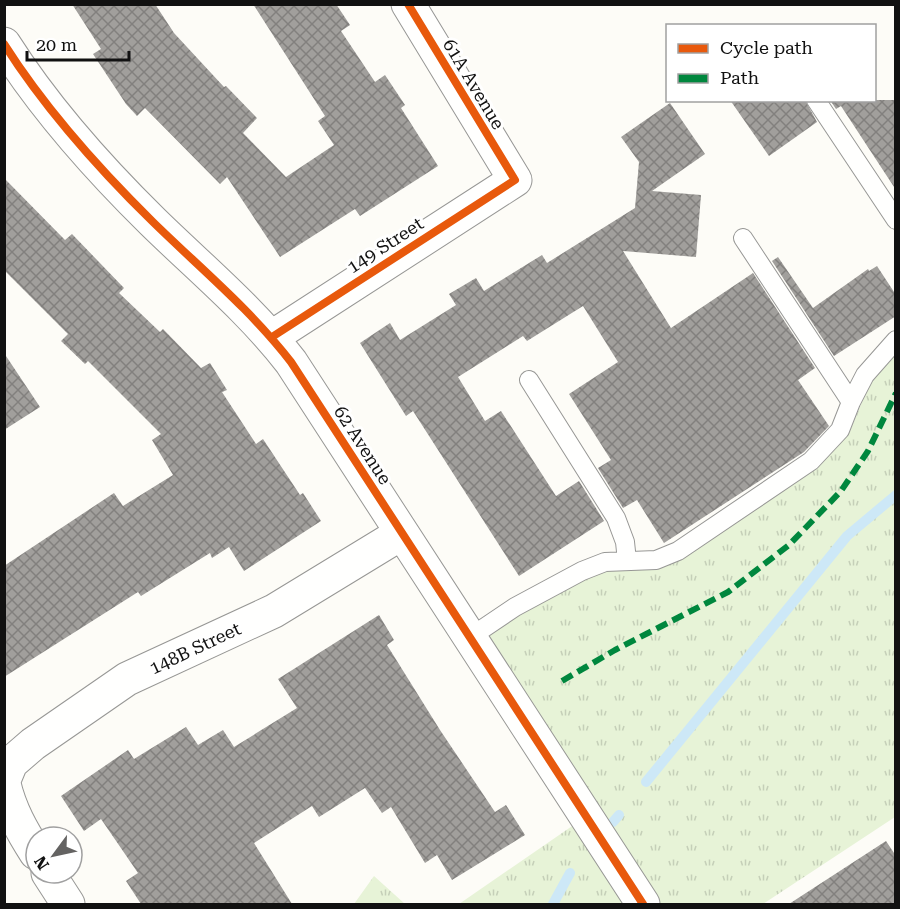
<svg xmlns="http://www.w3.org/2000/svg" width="900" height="909" font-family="'Roboto Serif',serif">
  <defs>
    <pattern id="park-tufts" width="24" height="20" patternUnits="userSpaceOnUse" patternTransform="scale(1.5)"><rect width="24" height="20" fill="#e7f3d7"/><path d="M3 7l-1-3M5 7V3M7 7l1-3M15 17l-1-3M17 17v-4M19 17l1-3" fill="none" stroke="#c5cfb8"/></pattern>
    <pattern id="building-cross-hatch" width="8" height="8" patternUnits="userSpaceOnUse" patternTransform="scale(1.5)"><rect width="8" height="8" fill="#a19f9c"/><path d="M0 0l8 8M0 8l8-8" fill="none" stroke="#82807e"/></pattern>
  </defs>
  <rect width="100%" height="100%" fill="#fdfcf7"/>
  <!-- park -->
  <path fill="url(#park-tufts)" d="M 895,352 L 895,817 L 763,904 L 459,904 L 578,822 L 480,639 L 527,609 L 587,577 L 609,570 L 661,567 L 814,466 L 850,431 L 873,375 Z
    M 374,876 L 405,904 L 354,904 Z"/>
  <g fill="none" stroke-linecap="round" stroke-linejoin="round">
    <!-- stream -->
    <path stroke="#cde8f7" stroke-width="10" d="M 646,782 L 847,536 L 896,495
      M 613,822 L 619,815
      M 553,904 L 570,873"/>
  </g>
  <!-- building -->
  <path fill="url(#building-cross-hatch)" d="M 72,4 L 155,4 L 174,33 L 224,87 L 226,86 L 257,118 L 243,133 L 286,177 L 334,145 L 318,121 L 325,116 L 253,4 L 336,4 L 350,25 L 341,31 L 375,82 L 385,75 L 405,105 L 401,108 L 438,166 L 360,216 L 355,209 L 280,257 L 227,177 L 220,184 L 145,108 L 137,116 L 126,104 L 93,54 L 101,49 Z
    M 730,100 L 805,100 L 817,122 L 769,156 Z
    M 830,100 L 896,100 L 896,190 L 841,106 L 836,109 Z
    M 670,103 L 705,154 L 652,191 L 701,195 L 696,257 L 623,251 L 671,328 L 753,273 L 815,368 L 798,380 L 829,426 L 804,452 L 664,543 L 637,500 L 623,508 L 598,468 L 611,460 L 569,394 L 618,362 L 583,306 L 527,341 L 523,336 L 458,377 L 485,421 L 501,411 L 556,496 L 579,481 L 604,521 L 519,576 L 413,411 L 406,416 L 360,343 L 390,323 L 400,340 L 456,305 L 449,294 L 476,278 L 484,291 L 542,255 L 547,263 L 635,208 L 639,162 L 621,137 Z
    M 4,178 L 65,240 L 72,234 L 124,288 L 119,293 L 160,332 L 163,329 L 201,368 L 210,363 L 227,390 L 222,392 L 256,444 L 263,439 L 300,495 L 303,493 L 321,521 L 244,571 L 229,547 L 212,558 L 210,553 L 141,596 L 138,592 L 4,677 L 4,566 L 114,493 L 123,506 L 173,475 L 152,440 L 161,434 L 88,361 L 85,364 L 61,341 L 68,334 L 4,270 Z
    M 778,257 L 813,308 L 868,269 L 869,271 L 877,266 L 896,295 L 896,316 L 834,356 L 772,261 Z
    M 4,353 L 40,407 L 4,430 Z
    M 379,615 L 394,640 L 387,645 L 440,730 L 495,812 L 506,805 L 525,835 L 452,880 L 437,855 L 425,863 L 391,807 L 382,813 L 365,788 L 319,817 L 312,806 L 254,843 L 292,904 L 141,904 L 126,881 L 138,873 L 101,819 L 84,831 L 61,796 L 128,750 L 134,759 L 186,727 L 198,745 L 223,730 L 234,747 L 297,708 L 278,679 Z
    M 886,841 L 896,856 L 896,904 L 789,904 Z"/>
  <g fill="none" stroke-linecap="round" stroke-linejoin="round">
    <defs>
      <path id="service" d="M 816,100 L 896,220
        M 743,238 L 851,402
        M 529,380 L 616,518 L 625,542 L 627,561
        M 469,638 L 515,607 L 582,571 L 605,562 L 656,560 L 678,551 L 811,461 L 840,430 L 851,402 L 865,375 L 896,340"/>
      <path id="minor" d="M 4,44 C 46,110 98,168 153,222 C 200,268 251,310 291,362 L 643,904
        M 272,337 L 515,180 L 408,4
        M 4,780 L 11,763 L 33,744 L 127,679 L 274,611 L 402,533
        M 4,784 C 10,810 22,831 36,853
        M 48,873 L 68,904"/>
    </defs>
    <!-- service casing -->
    <use href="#service" stroke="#979795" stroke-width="20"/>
    <!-- minor casing -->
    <use href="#minor" stroke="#979795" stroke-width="35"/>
    <!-- service -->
    <use href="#service" stroke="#fffffe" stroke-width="18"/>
    <!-- minor -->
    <use href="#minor" stroke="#fffffe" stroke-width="33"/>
    <!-- quiet -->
    <path stroke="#00873e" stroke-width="6" stroke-dasharray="12 6" stroke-linecap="butt" d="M 562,681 L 615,650 L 728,592 L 789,545 L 841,491 L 868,451 L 896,393"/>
    <defs>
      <path id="cycleway" d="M 4,44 C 46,110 98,168 153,222 C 200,268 251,310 291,362 L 643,904
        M 272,337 L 515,180 L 408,4"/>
    </defs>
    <!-- cycleway casing -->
    <use href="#cycleway" stroke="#fff" stroke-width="11"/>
    <!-- cycleway -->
    <use href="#cycleway" stroke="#e8590c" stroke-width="8"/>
  </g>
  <g text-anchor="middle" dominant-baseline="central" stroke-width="6" stroke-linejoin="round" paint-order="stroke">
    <!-- street labels -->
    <g font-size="18" fill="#111" stroke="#fff">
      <text transform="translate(474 84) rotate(59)">61A Avenue</text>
      <text transform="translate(385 245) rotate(-33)">149 Street</text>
      <text transform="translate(363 445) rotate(57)">62 Avenue</text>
      <text transform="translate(195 648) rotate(-25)">148B Street</text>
    </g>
  </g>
  <!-- border -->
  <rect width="900" height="909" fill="none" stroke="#111111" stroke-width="12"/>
  <!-- legend -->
  <rect x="666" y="24" width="210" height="78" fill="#ffffff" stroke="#a0a0a0" stroke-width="1.5"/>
  <rect x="678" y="44" width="30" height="9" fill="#e8590c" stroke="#a0a0a0" stroke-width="1.5"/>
  <text x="720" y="54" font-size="18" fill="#111111">Cycle path</text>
  <rect x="678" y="74" width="30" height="9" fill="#00873e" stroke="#a0a0a0" stroke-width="1.5"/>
  <text x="720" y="84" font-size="18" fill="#111111">Path</text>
  <!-- north arrow -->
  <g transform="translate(54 855) rotate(237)"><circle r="28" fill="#ffffff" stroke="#a0a0a0" stroke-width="1.5"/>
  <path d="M0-4.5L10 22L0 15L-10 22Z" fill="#646362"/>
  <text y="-9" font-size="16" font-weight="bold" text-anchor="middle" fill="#111111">N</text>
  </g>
  <!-- scale -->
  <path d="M27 51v9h102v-9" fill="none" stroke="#111111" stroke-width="3"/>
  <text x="36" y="51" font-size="18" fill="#111111" stroke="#ffffff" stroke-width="4.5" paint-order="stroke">20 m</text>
</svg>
